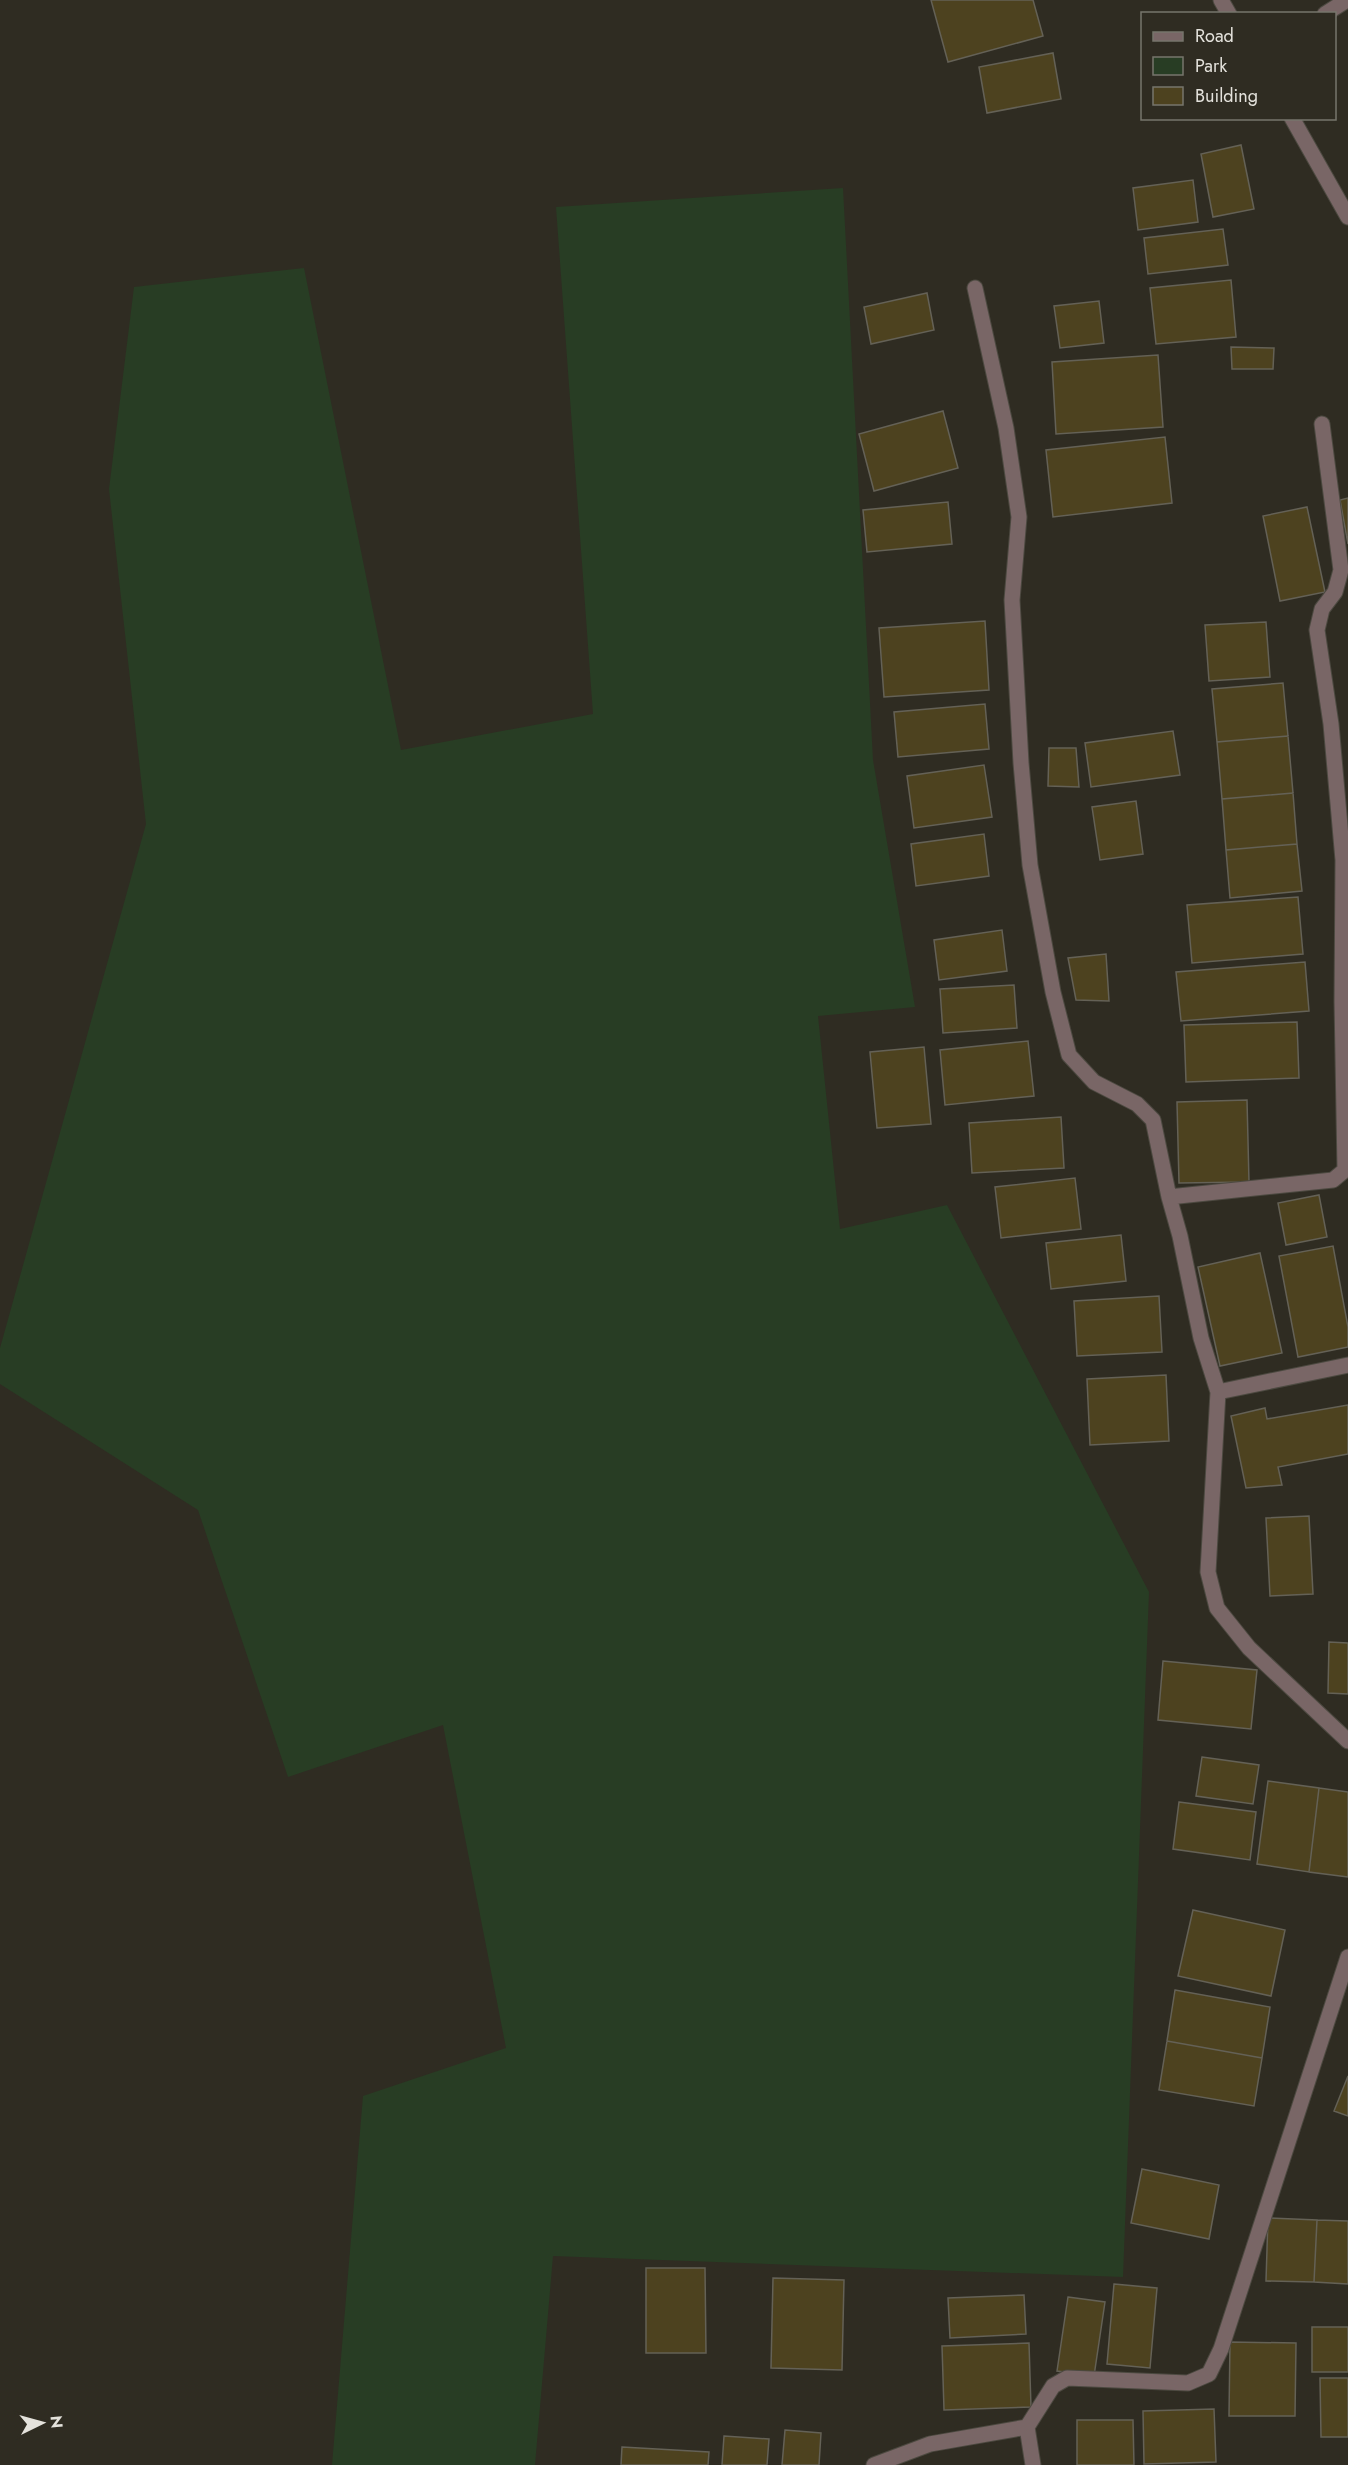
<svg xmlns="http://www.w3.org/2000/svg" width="1348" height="2465" font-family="Jost,sans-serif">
  <rect width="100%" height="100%" fill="#2f2c22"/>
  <!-- green -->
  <path fill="#283d24" d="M 843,188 L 873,760 L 915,1007 L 818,1016 L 840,1229 L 947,1205 L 1149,1592 L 1123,2277 L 553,2256 L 535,2465 L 332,2465 L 363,2096 L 506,2048 L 443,1725 L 288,1777 L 198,1510 L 0,1384 L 0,1348 L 146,824 L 109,489 L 134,287 L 304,268 L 401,750 L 593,714 L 556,207 Z"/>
  <!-- building -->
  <path fill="#4d421f" stroke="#646156" stroke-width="1.5" d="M 931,0 L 1033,0 L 1043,36 L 948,62 Z
    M 1053,53 L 1061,99 L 987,113 L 979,67 Z
    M 1241,145 L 1254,209 L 1213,217 L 1201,154 Z
    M 1193,180 L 1198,222 L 1138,230 L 1133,188 Z
    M 1223,229 L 1228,265 L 1148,274 L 1144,238 Z
    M 1231,280 L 1236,337 L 1156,344 L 1150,288 Z
    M 927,293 L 934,330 L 871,344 L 864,307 Z
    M 1099,301 L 1104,343 L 1060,348 L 1054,306 Z
    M 1231,347 L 1274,348 L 1273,369 L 1232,369 Z
    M 1158,355 L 1163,427 L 1056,434 L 1052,362 Z
    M 943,411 L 958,468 L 874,491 L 859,434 Z
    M 1165,437 L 1172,503 L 1053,517 L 1046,450 Z
    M 1348,498 L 1348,544 L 1340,500 Z
    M 948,502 L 952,544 L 867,552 L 863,510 Z
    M 1307,507 L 1325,592 L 1280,601 L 1263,516 Z
    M 985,621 L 989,690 L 884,697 L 879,628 Z
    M 1266,622 L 1270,677 L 1209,681 L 1205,625 Z
    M 1283,683 L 1288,736 L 1217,742 L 1212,689 Z
    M 985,704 L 989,749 L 898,757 L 894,712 Z
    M 1173,731 L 1180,775 L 1091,787 L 1085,743 Z
    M 1288,736 L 1293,793 L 1222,799 L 1217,742 Z
    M 1049,748 L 1076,748 L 1079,787 L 1048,786 Z
    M 984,765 L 992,817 L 914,828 L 907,776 Z
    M 1293,793 L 1297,844 L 1226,850 L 1222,799 Z
    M 1136,801 L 1143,854 L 1100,860 L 1092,807 Z
    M 984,834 L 989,876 L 916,886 L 911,844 Z
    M 1297,844 L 1302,891 L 1230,898 L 1226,850 Z
    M 1298,897 L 1303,954 L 1192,963 L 1187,905 Z
    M 1002,930 L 1007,971 L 939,980 L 934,940 Z
    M 1106,954 L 1109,1001 L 1076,1000 L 1068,958 Z
    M 1305,962 L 1309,1011 L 1181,1021 L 1176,972 Z
    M 1014,985 L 1017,1028 L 943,1033 L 940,989 Z
    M 1297,1022 L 1299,1078 L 1186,1082 L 1184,1025 Z
    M 1028,1041 L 1034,1096 L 945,1105 L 940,1050 Z
    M 924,1047 L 931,1124 L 877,1128 L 870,1052 Z
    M 1247,1100 L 1249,1182 L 1179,1183 L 1177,1102 Z
    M 1061,1117 L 1064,1168 L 972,1173 L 969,1123 Z
    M 1075,1178 L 1081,1229 L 1001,1238 L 995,1187 Z
    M 1319,1195 L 1327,1237 L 1286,1245 L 1278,1203 Z
    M 1121,1235 L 1126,1281 L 1051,1289 L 1046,1243 Z
    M 1333,1246 L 1348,1327 L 1348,1347 L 1298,1357 L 1279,1256 Z
    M 1260,1253 L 1282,1353 L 1220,1366 L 1198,1267 Z
    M 1159,1296 L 1162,1352 L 1077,1356 L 1074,1301 Z
    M 1166,1375 L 1169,1441 L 1090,1445 L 1087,1379 Z
    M 1348,1405 L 1348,1454 L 1278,1467 L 1282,1485 L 1246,1488 L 1231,1416 L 1265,1408 L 1267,1419 Z
    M 1309,1516 L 1313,1594 L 1270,1596 L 1266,1518 Z
    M 1329,1642 L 1348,1643 L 1348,1694 L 1328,1693 Z
    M 1163,1661 L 1257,1670 L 1251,1729 L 1158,1720 Z
    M 1202,1757 L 1259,1765 L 1253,1804 L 1196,1796 Z
    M 1268,1781 L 1319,1788 L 1309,1872 L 1257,1864 Z
    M 1319,1788 L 1348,1792 L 1348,1877 L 1309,1872 Z
    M 1179,1802 L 1256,1812 L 1250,1860 L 1173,1849 Z
    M 1193,1910 L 1285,1930 L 1271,1996 L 1178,1976 Z
    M 1175,1990 L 1270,2007 L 1262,2058 L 1167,2041 Z
    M 1167,2041 L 1262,2058 L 1254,2106 L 1159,2090 Z
    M 1348,2076 L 1348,2116 L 1334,2111 Z
    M 1142,2169 L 1219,2185 L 1209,2239 L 1131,2223 Z
    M 1268,2218 L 1317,2220 L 1314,2282 L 1266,2281 Z
    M 1317,2220 L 1348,2221 L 1348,2284 L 1314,2282 Z
    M 646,2268 L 705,2268 L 706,2353 L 646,2353 Z
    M 773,2278 L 844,2280 L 842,2370 L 771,2368 Z
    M 1114,2284 L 1157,2288 L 1150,2368 L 1107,2364 Z
    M 1024,2295 L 1026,2334 L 950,2338 L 948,2298 Z
    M 1068,2297 L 1105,2302 L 1094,2376 L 1057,2371 Z
    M 1312,2327 L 1348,2327 L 1348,2372 L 1312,2372 Z
    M 1230,2342 L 1296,2343 L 1295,2416 L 1229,2416 Z
    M 1029,2343 L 1031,2407 L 944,2410 L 942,2346 Z
    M 1320,2378 L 1348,2378 L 1348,2437 L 1321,2437 Z
    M 1214,2409 L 1216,2462 L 1144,2464 L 1143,2411 Z
    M 1077,2420 L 1133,2420 L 1134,2465 L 1077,2465 Z
    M 785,2430 L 821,2433 L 819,2465 L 782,2465 Z
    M 724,2436 L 769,2439 L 767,2465 L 722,2465 Z
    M 622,2447 L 709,2452 L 708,2465 L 621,2465 Z"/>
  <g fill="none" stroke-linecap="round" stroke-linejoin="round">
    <defs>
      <path id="minor" d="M 1221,0 L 1229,14
        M 1325,14 L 1347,0
        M 1292,118 L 1348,217
        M 975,288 L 1006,428 L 1019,517 L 1012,600 L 1021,763 L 1030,865 L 1053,992 L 1069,1055 L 1094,1082 L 1137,1104 L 1153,1120 L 1169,1197 L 1180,1236 L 1201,1338 L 1218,1392 L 1208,1572 L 1217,1608 L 1249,1648 L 1348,1741
        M 1169,1197 L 1333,1180 L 1345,1170 L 1342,1001 L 1343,860 L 1331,724 L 1317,630 L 1322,609 L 1335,592 L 1341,570 L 1322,424
        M 1218,1392 L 1348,1365
        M 874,2465 L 930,2444 L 1027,2427
        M 1033,2465 L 1027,2427 L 1053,2386 L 1067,2378 L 1188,2383 L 1209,2374 L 1221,2349 L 1348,1957"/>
    </defs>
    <!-- minor casing -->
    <use href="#minor" stroke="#4c4940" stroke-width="17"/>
    <!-- minor -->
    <use href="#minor" stroke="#796666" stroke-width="15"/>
  </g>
  <!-- legend -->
  <rect x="1141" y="12" width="195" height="108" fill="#2f2c22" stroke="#77756c" stroke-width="1.5"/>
  <rect x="1153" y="32" width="30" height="9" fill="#796666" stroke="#77756c" stroke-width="1.5"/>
  <text x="1195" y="42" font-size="18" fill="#e4e2dc">Road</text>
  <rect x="1153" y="57" width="30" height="18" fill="#283d24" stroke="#77756c" stroke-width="1.5"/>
  <text x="1195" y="72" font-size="18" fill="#e4e2dc">Park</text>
  <rect x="1153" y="87" width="30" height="18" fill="#4d421f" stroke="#77756c" stroke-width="1.5"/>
  <text x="1195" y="102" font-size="18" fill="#e4e2dc">Building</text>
  <!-- north arrow -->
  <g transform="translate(42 2423) rotate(85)" stroke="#2f2c22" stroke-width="4.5" paint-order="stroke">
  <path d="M0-4.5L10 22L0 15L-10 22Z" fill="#e4e2dc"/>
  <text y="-9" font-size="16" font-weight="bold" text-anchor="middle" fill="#e4e2dc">N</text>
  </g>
</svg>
